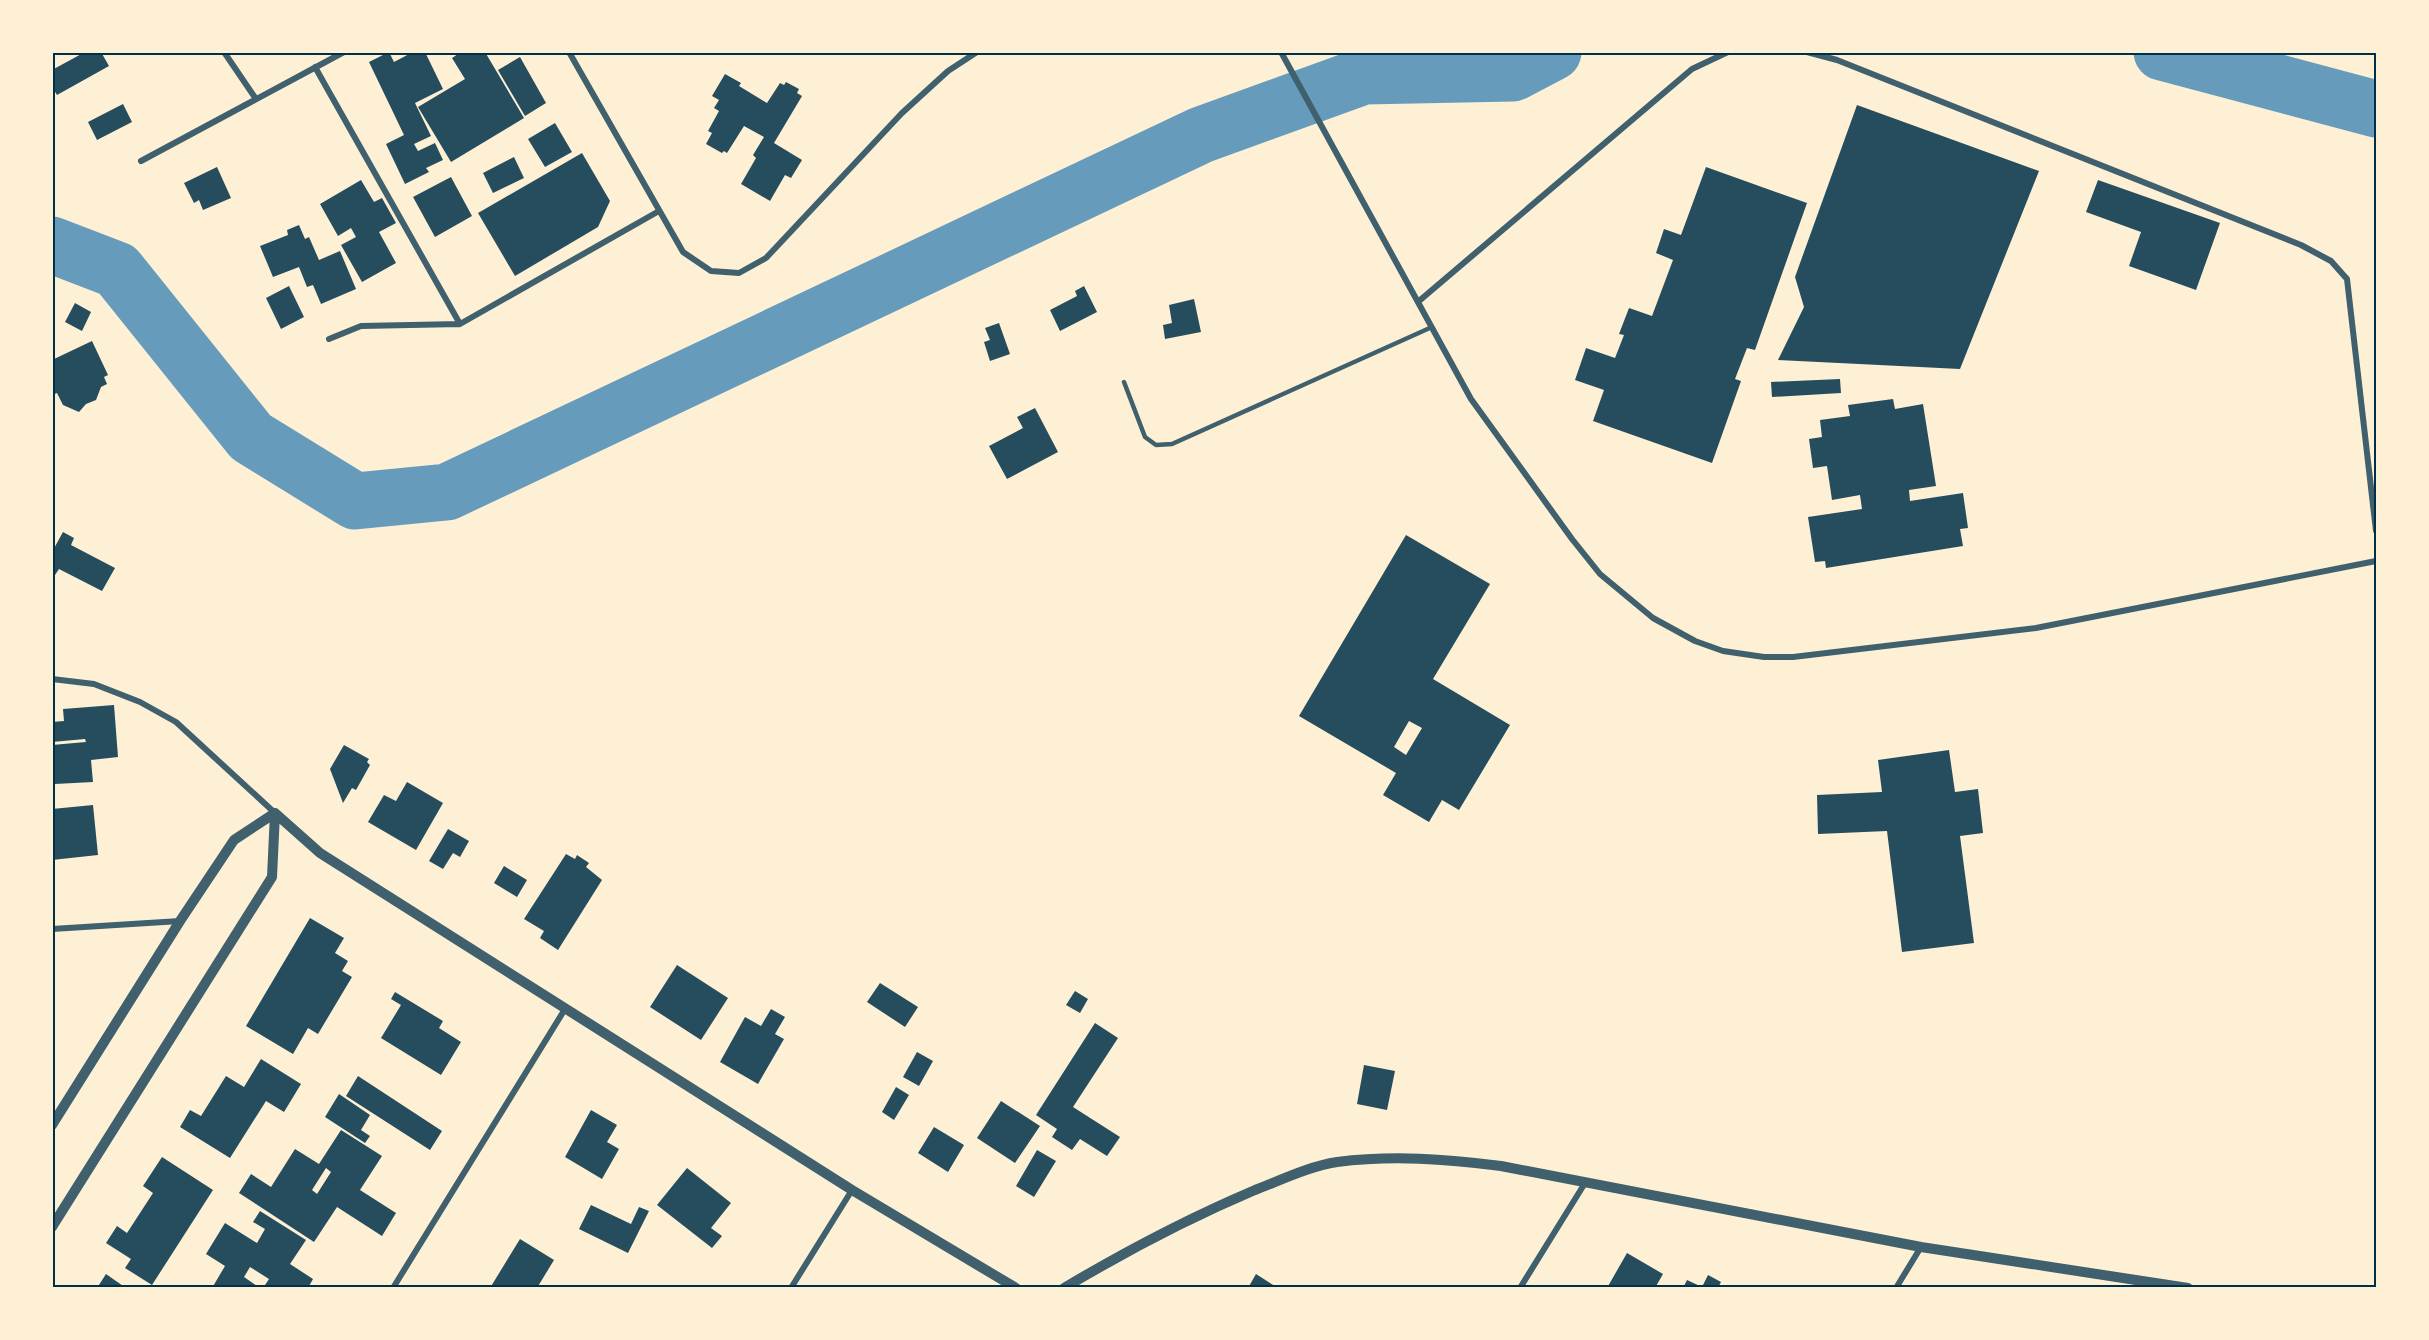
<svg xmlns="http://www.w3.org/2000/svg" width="2429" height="1340" font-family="Inter,sans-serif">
  <rect width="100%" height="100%" fill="#fdf0d5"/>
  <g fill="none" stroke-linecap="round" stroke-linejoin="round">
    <!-- river -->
    <path stroke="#669bbc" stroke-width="57" d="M 2162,52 L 2376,109
      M 52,245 L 117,270 L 251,437 L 355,501 L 447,492 L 1201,135 L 1364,76 L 1513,73 L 1553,52"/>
  </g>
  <!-- building -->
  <path fill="#264d5e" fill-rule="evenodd" d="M 85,52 L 101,52 L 109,66 L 57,95 L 52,87 L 52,70 Z
    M 389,52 L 394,62 L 413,52 L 425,52 L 443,89 L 415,103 L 431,136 L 414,144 L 418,151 L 435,143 L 443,160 L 426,168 L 429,172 L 405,184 L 386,144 L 404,135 L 369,62 Z
    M 461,52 L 485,52 L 524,118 L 451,162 L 418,107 L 465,79 L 452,58 Z
    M 520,57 L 546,103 L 525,116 L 498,70 Z
    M 725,74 L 741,83 L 739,86 L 767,103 L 780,83 L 784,85 L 786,82 L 799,89 L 797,93 L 802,96 L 774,143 L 802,160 L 791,178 L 785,175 L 770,201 L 741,184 L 756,158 L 753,155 L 764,137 L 744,126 L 727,153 L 724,151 L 722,153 L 706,144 L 712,133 L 708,131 L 719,111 L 714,108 L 719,100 L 712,96 Z
    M 123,104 L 132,122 L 97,140 L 88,122 Z
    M 1857,105 L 2039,171 L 1960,369 L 1778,360 L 1804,307 L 1795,277 Z
    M 555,123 L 572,152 L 545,167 L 528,139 Z
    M 582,153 L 610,201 L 598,227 L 515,276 L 478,213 Z
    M 514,157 L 524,178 L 493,193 L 483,173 Z
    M 217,167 L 231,198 L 203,210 L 199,200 L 194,203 L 184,183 Z
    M 1706,167 L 1807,203 L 1755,350 L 1747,348 L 1735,379 L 1741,381 L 1712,463 L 1593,421 L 1604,390 L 1575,380 L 1586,348 L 1615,358 L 1624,335 L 1619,334 L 1629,308 L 1652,316 L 1673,260 L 1656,253 L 1664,229 L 1681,235 Z
    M 451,177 L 472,216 L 435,237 L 413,197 Z
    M 361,180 L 374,202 L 382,198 L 396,223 L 379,232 L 396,263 L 362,282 L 341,245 L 356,237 L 351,228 L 338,236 L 320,204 Z
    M 2098,180 L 2220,223 L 2196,290 L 2129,266 L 2141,232 L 2086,212 Z
    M 299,225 L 305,239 L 309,237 L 319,260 L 340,251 L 356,289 L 321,304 L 313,285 L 307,287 L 299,267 L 273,277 L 260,246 L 288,235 L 287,230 Z
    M 289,286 L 304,317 L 281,329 L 266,298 Z
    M 1084,286 L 1097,312 L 1060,331 L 1050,310 L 1077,296 L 1075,291 Z
    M 1194,299 L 1201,332 L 1165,339 L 1163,325 L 1172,323 L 1169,305 Z
    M 75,303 L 91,312 L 82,331 L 65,322 Z
    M 999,323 L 1010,354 L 990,361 L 984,342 L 990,340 L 985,328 Z
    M 92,341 L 108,375 L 104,377 L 107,384 L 101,387 L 96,400 L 86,404 L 79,412 L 63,405 L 57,393 L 52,395 L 52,360 Z
    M 1840,379 L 1841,393 L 1772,397 L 1771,382 Z
    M 1893,399 L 1895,409 L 1923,404 L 1936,486 L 1909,490 L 1910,501 L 1963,493 L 1968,528 L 1960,529 L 1963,546 L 1826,568 L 1825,561 L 1815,562 L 1808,517 L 1862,509 L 1860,495 L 1832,500 L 1827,466 L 1813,468 L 1809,439 L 1822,437 L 1820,420 L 1850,416 L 1848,405 Z
    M 1035,408 L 1058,452 L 1007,479 L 989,446 L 1023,428 L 1017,417 Z
    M 63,532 L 74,538 L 71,545 L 115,568 L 102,591 L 59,569 L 55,575 L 52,573 L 52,552 Z
    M 1406,535 L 1490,584 L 1433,679 L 1510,725 L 1459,810 L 1442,800 L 1429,822 L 1383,795 L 1396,773 L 1299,716 ZM 1409,721 L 1422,728 L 1406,755 L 1394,747 Z
    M 114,705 L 118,757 L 91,760 L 93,782 L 55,784 L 52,745 L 86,742 L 85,739 L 52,742 L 52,722 L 64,721 L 63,709 Z
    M 344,745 L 369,759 L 367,762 L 370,765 L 356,790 L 352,788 L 343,803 L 330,769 Z
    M 1949,750 L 1955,792 L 1978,789 L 1983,833 L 1960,836 L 1974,943 L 1902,952 L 1887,831 L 1818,834 L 1817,795 L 1882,792 L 1878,760 Z
    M 407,782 L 443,803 L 416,850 L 368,822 L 384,795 L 396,801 Z
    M 93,805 L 98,855 L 52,860 L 52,809 Z
    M 448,829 L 469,841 L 460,857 L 453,853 L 443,869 L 429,861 Z
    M 566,854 L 575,859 L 577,855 L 589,863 L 586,867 L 602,880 L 558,950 L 540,938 L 544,931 L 524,919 Z
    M 504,866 L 527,880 L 517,897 L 494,883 Z
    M 310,918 L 344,938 L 335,953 L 348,961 L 342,971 L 352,977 L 318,1034 L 308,1028 L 293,1054 L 246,1026 Z
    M 677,965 L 728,998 L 701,1040 L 650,1007 Z
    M 880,983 L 918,1007 L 905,1027 L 867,1002 Z
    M 1075,991 L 1088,999 L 1080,1013 L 1066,1005 Z
    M 395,992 L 443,1021 L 439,1028 L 461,1042 L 441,1075 L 381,1038 L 401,1005 L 391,999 Z
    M 771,1009 L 785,1017 L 775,1034 L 784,1039 L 758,1084 L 720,1062 L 745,1017 L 761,1026 Z
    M 1095,1023 L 1118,1038 L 1073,1107 L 1120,1137 L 1107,1156 L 1080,1139 L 1072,1150 L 1052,1137 L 1057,1129 L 1036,1115 Z
    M 917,1052 L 933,1061 L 919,1086 L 903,1077 Z
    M 261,1059 L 301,1084 L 284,1112 L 266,1101 L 230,1158 L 180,1127 L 190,1110 L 201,1116 L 226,1076 L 244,1087 Z
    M 1364,1065 L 1395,1071 L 1387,1110 L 1357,1104 Z
    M 358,1076 L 442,1131 L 430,1150 L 346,1096 Z
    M 896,1087 L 909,1095 L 894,1120 L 882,1112 Z
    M 339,1094 L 370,1115 L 361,1130 L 370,1136 L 365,1143 L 325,1117 Z
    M 1001,1101 L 1040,1126 L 1015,1163 L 977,1138 Z
    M 591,1110 L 617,1125 L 607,1142 L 619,1149 L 602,1179 L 565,1157 Z
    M 934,1127 L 964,1145 L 948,1172 L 918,1153 Z
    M 341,1130 L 382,1156 L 360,1190 L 396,1213 L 382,1236 L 337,1207 L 314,1242 L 239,1193 L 251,1174 L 271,1187 L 295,1149 L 319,1164 ZM 326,1168 L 331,1172 L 317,1194 L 312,1190 Z
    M 1037,1150 L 1056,1161 L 1034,1197 L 1016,1186 Z
    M 162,1157 L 213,1190 L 152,1285 L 125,1268 L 131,1259 L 106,1243 L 117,1226 L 127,1233 L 153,1193 L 143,1186 Z
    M 687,1168 L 731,1203 L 711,1228 L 722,1236 L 712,1248 L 657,1205 Z
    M 591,1205 L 631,1224 L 639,1207 L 649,1211 L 628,1253 L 579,1229 Z
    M 260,1211 L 306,1240 L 290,1264 L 313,1279 L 308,1288 L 263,1288 L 269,1279 L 250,1267 L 244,1277 L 260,1288 L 212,1288 L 225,1266 L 206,1254 L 225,1223 L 257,1243 L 265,1229 L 253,1222 Z
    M 520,1239 L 554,1260 L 537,1288 L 490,1288 Z
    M 1627,1253 L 1663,1274 L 1655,1288 L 1607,1288 Z
    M 106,1274 L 126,1288 L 97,1288 Z
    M 1256,1274 L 1278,1288 L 1248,1288 Z
    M 1708,1275 L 1721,1282 L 1718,1288 L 1683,1288 L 1687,1280 L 1702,1287 Z"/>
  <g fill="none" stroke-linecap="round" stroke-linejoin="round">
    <!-- service -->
    <path stroke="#3f606c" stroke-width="4.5" d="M 1124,382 L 1145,437 L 1156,445 L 1172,444 L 1432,327"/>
    <!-- minor -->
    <path stroke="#3f606c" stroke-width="6" d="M 224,52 L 256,99
      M 569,52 L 683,252 L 711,271 L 739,273 L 766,258 L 902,113 L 948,71 L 977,52
      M 1281,52 L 1471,399 L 1572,539 L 1600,574 L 1653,618 L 1695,641 L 1723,651 L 1764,657 L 1793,657 L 2036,628 L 2376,561
      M 1807,52 L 1837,60 L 2301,245 L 2331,261 L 2347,279 L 2376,531
      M 315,67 L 460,324
      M 141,161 L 344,52
      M 1419,301 L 1692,69 L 1728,52
      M 329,339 L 361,326 L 460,324 L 659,211
      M 52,679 L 94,684 L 140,702 L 176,722 L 275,813
      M 52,929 L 180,921
      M 393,1288 L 565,1009
      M 791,1288 L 852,1190
      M 1520,1288 L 1585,1183
      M 1896,1288 L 1921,1247"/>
    <!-- tertiary -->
    <path stroke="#3f606c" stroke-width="10" d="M 275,813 L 320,853 L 852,1190 L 1016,1288
      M 52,1125 L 180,921 L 234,840 L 275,813
      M 52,1227 L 272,877 L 275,813
      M 1064,1288 C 1126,1251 1189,1218 1255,1190 C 1281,1180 1310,1166 1337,1162 C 1393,1155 1446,1159 1501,1166 L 1921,1247 L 2188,1288"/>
  </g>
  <!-- border -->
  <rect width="2429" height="1340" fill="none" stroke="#fdf0d5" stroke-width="108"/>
  <rect x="54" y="54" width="2321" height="1232" fill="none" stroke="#003049" stroke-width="2"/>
</svg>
